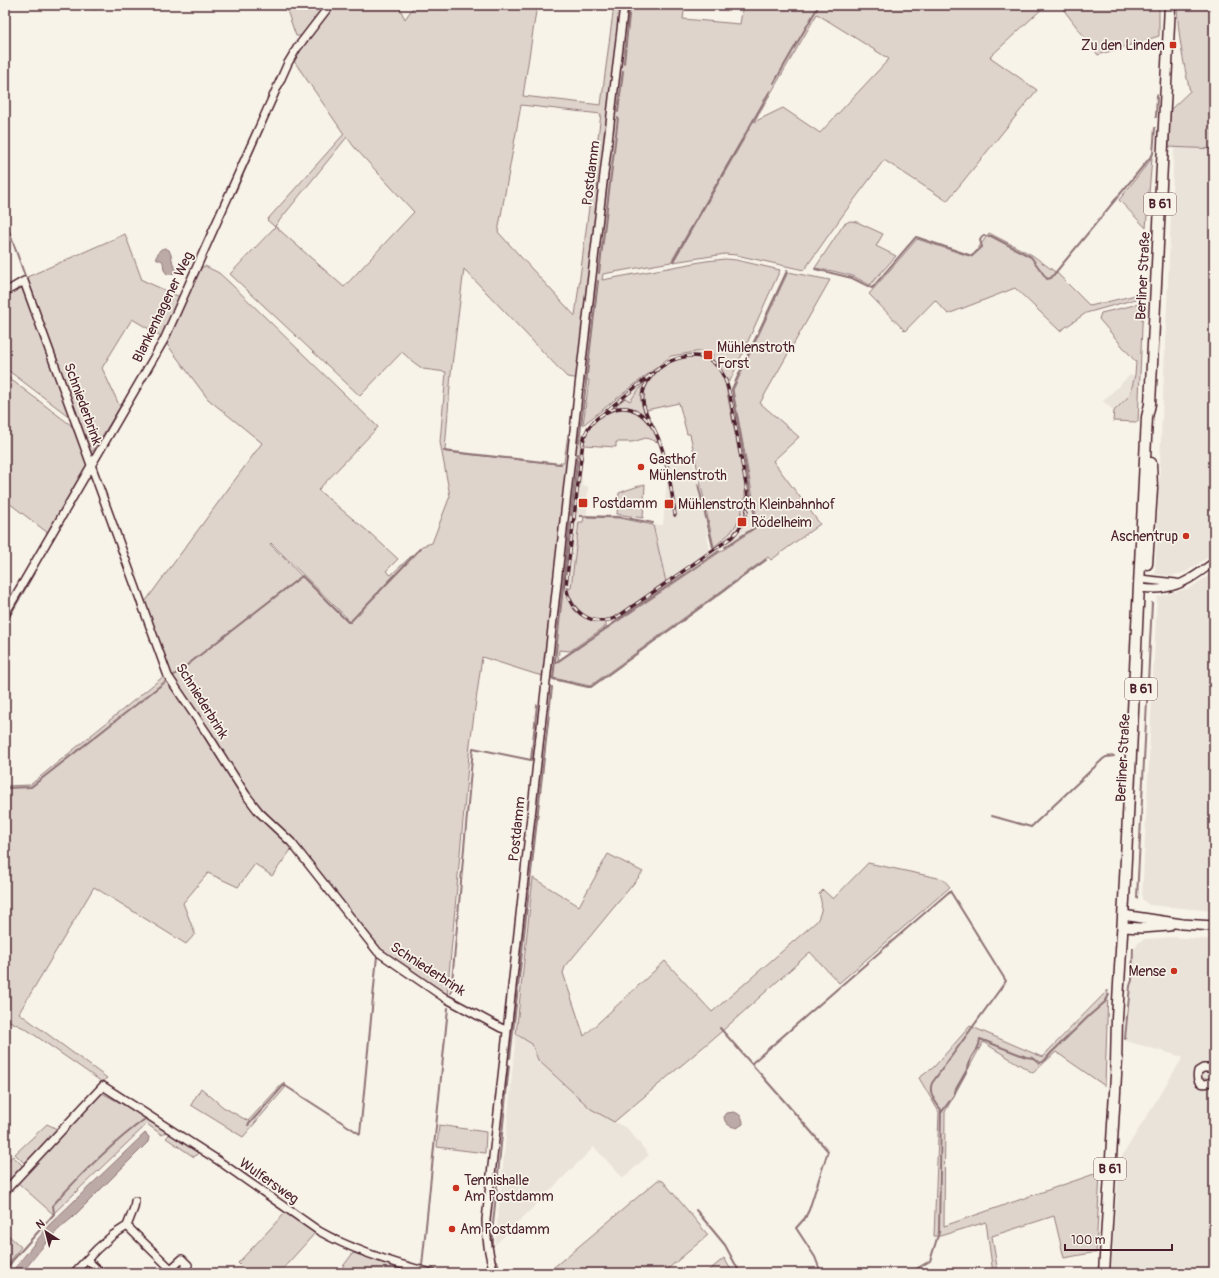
<svg xmlns="http://www.w3.org/2000/svg" width="1219" height="1278" font-family="Pangolin,sans-serif">
  <rect width="100%" height="100%" fill="#f7f3e8"/>
  <filter id="ink" filterUnits="userSpaceOnUse"><feTurbulence type="fractalNoise" baseFrequency=".025" numOctaves="2"/><feDisplacementMap in="SourceGraphic" scale="8" xChannelSelector="R" yChannelSelector="G"/><feConvolveMatrix kernelMatrix="1 2 1 2 8 2 1 2 1" color-interpolation-filters="sRGB"/></filter>
  <g filter="url(#ink)">
    <!-- built -->
    <path fill="#eae3da" fill-rule="evenodd" d="M 1174,147 L 1214,149 L 1214,553 L 1186,572 L 1171,576 L 1155,574 Z
      M 701,354 L 713,354 L 712,359 L 720,367 L 728,381 L 754,523 L 753,526 L 620,617 L 606,622 L 588,620 L 579,614 L 572,607 L 568,599 L 565,589 L 581,451 L 584,451 L 581,468 L 582,486 L 588,486 L 587,515 L 579,515 L 571,589 L 568,589 L 578,609 L 585,615 L 610,619 L 618,615 L 665,583 L 653,525 L 663,525 L 667,480 L 661,451 L 663,450 L 666,458 L 692,456 L 704,511 L 709,549 L 714,547 L 745,485 L 725,382 L 718,369 L 705,360 L 701,358 L 685,358 L 668,363 L 652,376 L 647,383 L 646,388 L 644,406 L 660,441 L 658,442 L 654,431 L 642,416 L 629,410 L 621,409 L 606,413 L 596,421 L 588,432 L 584,447 L 581,447 L 584,432 L 587,426 L 593,419 L 661,365 L 677,357 L 690,355 L 701,356 ZM 646,381 L 641,398 L 641,402 L 645,416 L 639,410 L 634,408 L 623,406 L 616,407 L 630,402 Z
      M 1130,375 L 1135,375 L 1130,395 L 1114,411 L 1103,401 Z
      M 1214,572 L 1214,911 L 1149,905 L 1142,899 L 1157,597 L 1190,588 Z
      M 1173,937 L 1214,940 L 1214,1273 L 1111,1273 L 1119,1161 L 1183,1057 L 1126,1041 L 1135,948 L 1139,942 L 1145,939 Z
      M 516,1034 L 532,1044 L 538,1060 L 591,1109 L 628,1129 L 649,1155 L 623,1178 L 594,1147 L 495,1245 Z"/>
    <!-- green -->
    <path fill="#ded4cc" stroke="#947a7c" fill-rule="evenodd" d="M 285,5 L 326,5 L 302,36 L 296,36 Z
      M 334,5 L 398,5 L 405,19 L 415,5 L 537,5 L 523,96 L 601,105 L 614,5 L 685,5 L 683,19 L 740,24 L 743,5 L 1046,5 L 990,57 L 1037,90 L 947,201 L 884,160 L 845,212 L 804,270 L 736,255 L 725,254 L 673,262 L 744,139 L 742,139 L 671,262 L 603,274 L 602,280 L 706,261 L 726,259 L 736,260 L 780,270 L 730,381 L 728,381 L 720,367 L 712,359 L 713,354 L 703,354 L 702,351 L 671,356 L 583,425 L 589,380 L 567,377 L 464,269 L 451,373 L 445,450 L 446,452 L 559,464 L 560,462 L 564,462 L 568,434 L 583,435 L 565,589 C 569,612 584,622 606,622 L 606,626 L 570,651 L 559,650 L 558,662 L 757,527 L 758,524 L 733,390 L 788,272 L 830,280 L 760,403 L 799,437 L 773,461 L 820,524 L 771,560 L 768,557 L 590,686 L 535,674 L 482,657 L 470,744 L 447,996 L 379,951 L 294,839 L 271,818 L 249,793 L 174,680 L 145,602 L 262,443 L 208,399 L 166,343 L 201,268 L 205,266 L 219,273 L 230,283 L 378,427 L 318,490 L 371,534 L 398,559 L 386,571 L 391,575 L 422,546 L 432,543 L 450,496 L 440,442 L 446,372 L 423,369 L 412,361 L 402,352 L 360,396 L 230,274 L 275,227 L 267,220 L 344,134 L 294,61 L 297,55 ZM 817,14 L 889,59 L 820,133 L 783,108 L 754,122 ZM 521,105 L 601,114 L 575,316 L 498,232 ZM 347,137 L 355,148 L 414,212 L 344,287 L 275,226 ZM 271,543 L 349,620 L 347,622 L 270,544 Z
      M 1060,5 L 1159,5 L 1159,36 L 1098,55 Z
      M 1177,5 L 1214,5 L 1214,149 L 1169,147 L 1170,110 L 1190,91 C 1183,63 1178,33 1177,5 Z
      M 1152,158 L 1146,228 L 1119,200 Z
      M 850,221 L 857,222 L 883,234 L 876,246 L 896,256 L 870,285 L 853,276 L 833,271 L 815,268 L 844,224 Z
      M 989,233 L 1032,255 L 1058,274 L 1090,306 L 1144,293 L 1143,297 L 1086,313 L 1060,331 L 1015,288 L 948,314 L 935,300 L 905,331 L 869,294 L 917,239 L 972,257 Z
      M 125,234 L 142,280 L 180,297 L 161,336 L 132,319 L 102,368 L 120,407 L 93,451 L 91,452 L 27,277 Z
      M 21,286 L 70,413 L 67,415 L 5,368 L 5,295 Z
      M 1143,303 L 1138,422 L 1113,421 L 1114,411 L 1130,395 L 1135,375 L 1136,362 L 1099,319 L 1101,313 Z
      M 690,357 C 709,357 718,365 725,382 L 745,485 L 745,498 L 741,514 L 736,525 L 730,533 L 714,547 L 690,434 L 687,434 L 679,403 L 646,410 C 636,381 664,360 690,357 Z
      M 5,375 L 72,426 L 88,465 L 48,533 L 5,500 Z
      M 647,379 C 638,394 640,402 646,417 C 638,408 628,406 616,407 L 616,405 L 625,398 L 630,401 Z
      M 621,409 C 639,409 653,425 658,442 L 646,438 L 632,442 L 616,442 L 616,447 L 584,445 C 586,425 602,412 621,409 Z
      M 645,484 L 643,518 L 617,514 L 619,493 L 627,490 Z
      M 584,517 L 620,518 L 653,525 L 666,582 L 618,615 C 595,628 573,612 568,589 L 571,588 L 579,522 L 583,522 Z
      M 164,676 L 243,796 L 293,847 L 272,876 L 255,864 L 238,887 L 208,873 L 183,903 L 195,934 L 186,944 L 94,887 L 19,1013 L 107,1078 L 102,1082 L 26,1029 L 5,1019 L 5,786 L 30,785 Z
      M 608,854 L 643,872 L 565,967 L 563,973 L 584,1036 L 665,961 L 712,1012 L 817,921 C 822,911 823,905 819,894 L 823,890 L 833,899 L 868,863 L 943,879 L 950,887 L 839,983 L 810,952 L 721,1032 L 614,1122 L 591,1109 L 538,1060 L 532,1044 L 516,1034 L 533,878 L 579,906 Z
      M 1108,990 L 1105,1086 L 1056,1052 L 1033,1073 L 983,1042 L 945,1112 L 944,1226 L 1100,1172 L 1096,1253 L 1091,1253 L 1064,1258 L 1054,1216 L 992,1236 L 998,1273 L 993,1273 L 986,1222 L 940,1236 L 934,1236 L 939,1112 L 919,1078 L 934,1067 L 970,1026 L 1042,1057 Z
      M 284,1082 L 285,1088 L 243,1137 L 191,1105 L 201,1088 L 223,1107 L 248,1121 Z
      M 102,1093 L 152,1120 L 167,1131 L 162,1135 L 147,1124 L 53,1214 L 17,1182 Z
      M 47,1124 L 57,1129 L 26,1163 L 24,1163 L 15,1154 Z
      M 439,1125 L 486,1132 L 485,1153 L 437,1147 Z
      M 171,1133 L 199,1152 L 194,1157 L 166,1138 Z
      M 13,1156 L 22,1165 L 23,1168 L 5,1186 L 5,1163 Z
      M 658,1180 L 663,1181 L 708,1235 L 663,1273 L 547,1273 Z
      M 286,1212 L 316,1232 L 279,1273 L 248,1273 L 238,1263 Z
      M 5,1232 L 21,1247 L 5,1268 Z
      M 353,1253 L 412,1271 L 420,1273 L 338,1273 Z
      M 724,1258 L 733,1273 L 706,1273 Z"/>
    <!-- water -->
    <path fill="#bcaaa7" stroke="#8e7275" d="M 165,248 L 169,250 L 171,255 L 173,264 L 177,271 L 175,273 L 167,274 L 164,270 L 163,262 L 161,260 L 157,260 L 156,257 C 159,253 158,249 165,248 Z
      M 734,1112 C 740,1114 743,1117 743,1124 L 737,1128 C 730,1126 725,1125 724,1117 L 727,1113 Z
      M 145,1133 L 149,1137 L 148,1142 L 72,1218 C 51,1234 38,1253 22,1273 L 11,1273 L 49,1225 Z"/>
    <g fill="none" stroke-linecap="round" stroke-linejoin="round">
      <!-- stream -->
      <path stroke="#8e7275" stroke-width="2" d="M 85,5 L 94,9 L 107,5
        M 624,63 L 630,5
        M 774,83 L 819,5
        M 618,112 L 623,71
        M 1156,117 L 1157,95
        M 235,192 L 283,83
        M 5,220 L 25,276
        M 673,261 L 770,91
        M 815,269 L 852,278 L 872,288 L 916,237 L 972,256 L 982,247 L 980,240 L 983,236 L 991,236 L 1031,257 L 1047,279 L 1051,278 L 1153,154 L 1155,128
        M 599,273 L 618,118
        M 579,442 L 598,281
        M 444,451 L 561,464
        M 698,484 L 713,547
        M 571,515 L 578,454
        M 580,516 L 621,517 L 653,523
        M 570,522 L 553,679 L 588,687 L 591,687 L 766,560
        M 725,547 L 755,527 L 756,524 L 732,389 L 787,271
        M 5,624 L 34,573
        M 555,663 L 719,551
        M 173,676 L 302,576 L 348,622 L 350,622 L 420,549
        M 5,788 L 31,787 L 165,682
        M 992,816 L 1031,827 L 1103,759 L 1106,757 L 1114,756
        M 1137,898 L 1152,603
        M 451,993 L 473,748 L 531,760 L 537,705
        M 720,1028 L 828,1151 L 809,1210 L 805,1218 L 796,1228 L 815,1257 L 820,1270 L 817,1273
        M 1125,1039 L 1130,986 L 1132,980 L 1133,948
        M 510,1058 L 552,687
        M 752,1063 L 950,891 L 1006,981 L 932,1083 C 928,1093 935,1101 941,1110 L 939,1232 L 930,1261 L 909,1273
        M 941,1113 L 954,1095 L 956,1089 L 968,1068 L 971,1058 L 979,1045 L 980,1039 L 1026,1057 L 1033,1058 L 1040,1063 L 1045,1060 L 1051,1053 L 1090,1015 L 1105,1002 L 1109,995
        M 248,1125 L 284,1085 L 360,1134 L 377,956
        M 696,1210 L 725,1245 L 740,1273
        M 493,1246 L 493,1224 L 509,1065
        M 497,1261 L 501,1273
        M 422,1266 L 448,1008
        M 5,1272 L 13,1260 L 54,1214 L 53,1205 C 81,1174 111,1144 145,1119"/>
      <defs>
        <path id="minor" d="M 5,292 L 24,281 L 168,676 L 208,735 L 246,795 L 259,812 L 291,842 L 378,952 L 445,998 L 501,1028 L 507,1030
          M 1140,579 L 1176,583
          M 1140,588 C 1148,589 1157,590 1165,588 C 1184,585 1199,573 1214,562
          M 5,614 L 164,340 L 288,63 L 297,48 L 330,5
          M 1214,1068 L 1203,1068 L 1198,1071 C 1195,1084 1204,1087 1214,1080
          M 5,1124 L 5,1125
          M 5,1191 L 103,1086 L 216,1159 L 319,1231 C 354,1251 393,1263 432,1273
          M 127,1226 L 175,1273
          M 87,1260 L 101,1273
          M 171,1269 L 182,1259 L 188,1265 L 180,1273
          M 74,1273 L 97,1249 L 113,1235 L 127,1226 L 134,1208 L 135,1201
          M 494,1273 C 489,1254 486,1240 486,1220 L 579,386 L 624,5"/>
        <path id="secondary" d="M 1123,915 L 1182,924 L 1214,926
          M 1123,927 L 1142,928 L 1169,926"/>
        <path id="primary" d="M 1147,564 L 1152,489 L 1151,463
          M 1116,1065 L 1117,1018 L 1124,900 L 1147,417 L 1150,404 L 1170,5
          M 1104,1273 L 1117,1059"/>
      </defs>
      <!-- minor casing -->
      <use href="#minor" stroke="#4a1f2b" stroke-width="10"/>
      <!-- secondary casing -->
      <use href="#secondary" stroke="#4a1f2b" stroke-width="12"/>
      <!-- primary casing -->
      <use href="#primary" stroke="#4a1f2b" stroke-width="13"/>
      <!-- minor -->
      <use href="#minor" stroke="#f7f3e8" stroke-width="7"/>
      <!-- secondary -->
      <use href="#secondary" stroke="#f7f3e8" stroke-width="9"/>
      <!-- primary -->
      <use href="#primary" stroke="#f7f3e8" stroke-width="10"/>
      <defs>
        <path id="rail" d="M 599,417 L 658,369 C 674,356 704,348 719,368 C 730,384 731,404 735,423 C 739,447 744,472 748,496 C 749,512 744,525 732,537 L 619,616 C 594,630 568,612 566,585 L 583,441 C 585,436 586,431 589,427 C 599,413 620,402 636,411 C 644,415 649,422 654,429 C 641,404 635,391 658,369
          M 654,429 C 667,454 671,487 675,515"/>
      </defs>
      <!-- rail casing -->
      <use href="#rail" stroke="#4a1f2b" stroke-width="3.5"/>
      <!-- rail -->
      <use href="#rail" stroke="#f7f3e8" stroke-width="2" stroke-dasharray="6" stroke-linecap="butt"/>
    </g>
  </g>
  <!-- markers -->
  <g fill="#c8321e" stroke="#f7f3e8" stroke-width="1.5">
    <rect x="1169" y="41" width="8" height="8" rx="2"/>
    <rect x="703" y="350" width="10" height="10" rx="2"/>
    <circle cx="641" cy="467" r="4"/>
    <rect x="578" y="498" width="10" height="10" rx="2"/>
    <rect x="664" y="499" width="10" height="10" rx="2"/>
    <rect x="737" y="517" width="10" height="10" rx="2"/>
    <circle cx="1186" cy="536" r="4"/>
    <circle cx="1174" cy="971" r="4"/>
    <circle cx="456" cy="1188" r="4"/>
    <circle cx="452" cy="1229" r="4"/>
  </g>
  <g text-anchor="middle" dominant-baseline="central" stroke-width="3.5" stroke-linejoin="round" paint-order="stroke">
    <!-- shield labels -->
    <g fill="#f7f3e8" stroke="#7e5f64" stroke-width="1">
      <rect x="1144" y="193" width="32" height="22" rx="3"/>
      <rect x="1125" y="678" width="32" height="22" rx="3"/>
      <rect x="1094" y="1158" width="32" height="22" rx="3"/>
    </g>
    <g font-size="13" font-weight="bold" fill="#4a1f2b">
      <text x="1160" y="204">B 61</text>
      <text x="1141" y="689">B 61</text>
      <text x="1110" y="1169">B 61</text>
    </g>
    <!-- poi labels -->
    <g font-size="14" fill="#4a1f2b" stroke="#f7f3e8" text-anchor="start">
      <text x="1165" y="45" text-anchor="end">Zu den Linden</text>
      <text x="717" y="347">Mühlenstroth<tspan x="717" dy="16">Forst</tspan></text>
      <text x="649" y="459">Gasthof<tspan x="649" dy="16">Mühlenstroth</tspan></text>
      <text x="592" y="503">Postdamm</text>
      <text x="678" y="504">Mühlenstroth Kleinbahnhof</text>
      <text x="751" y="522">Rödelheim</text>
      <text x="1178" y="536" text-anchor="end">Aschentrup</text>
      <text x="1166" y="971" text-anchor="end">Mense</text>
      <text x="464" y="1180">Tennishalle<tspan x="464" dy="16">Am Postdamm</tspan></text>
      <text x="460" y="1229">Am Postdamm</text>
    </g>
    <!-- street labels -->
    <g font-size="14" fill="#4a1f2b" stroke="#f7f3e8">
      <text transform="translate(591 173) rotate(-83)">Postdamm</text>
      <text transform="translate(1143 276) rotate(-87)">Berliner Straße</text>
      <text transform="translate(163 307) rotate(-64)">Blankenhagener Weg</text>
      <text transform="translate(83 404) rotate(70)">Schniederbrink</text>
      <text transform="translate(202 701) rotate(58)">Schniederbrink</text>
      <text transform="translate(1123 758) rotate(-87)">Berliner Straße</text>
      <text transform="translate(517 829) rotate(-84)">Postdamm</text>
      <text transform="translate(428 969) rotate(33)">Schniederbrink</text>
      <text transform="translate(269 1181) rotate(35)">Wulfersweg</text>
    </g>
  </g>
  <!-- margin -->
  <rect width="1219" height="1278" fill="none" stroke="#f7f3e8" stroke-width="20"/>
  <rect x="10" y="10" width="1199" height="1258" fill="none" stroke="#4a1f2b" stroke-width="1.5" filter="url(#ink)"/>
  <!-- north arrow -->
  <g transform="translate(46 1232) rotate(324)" stroke="#f7f3e8" stroke-width="3" paint-order="stroke">
  <path d="M0-3L7 15L0 10L-7 15Z" fill="#4a1f2b"/>
  <text y="-6" font-size="11" font-weight="bold" text-anchor="middle" fill="#4a1f2b">N</text>
  </g>
  <!-- scale -->
  <path d="M1065 1244v6h107v-6" fill="none" stroke="#4a1f2b" stroke-width="2"/>
  <text x="1071" y="1244" font-size="12" fill="#4a1f2b" stroke="#f7f3e8" stroke-width="3" paint-order="stroke">100 m</text>
</svg>
